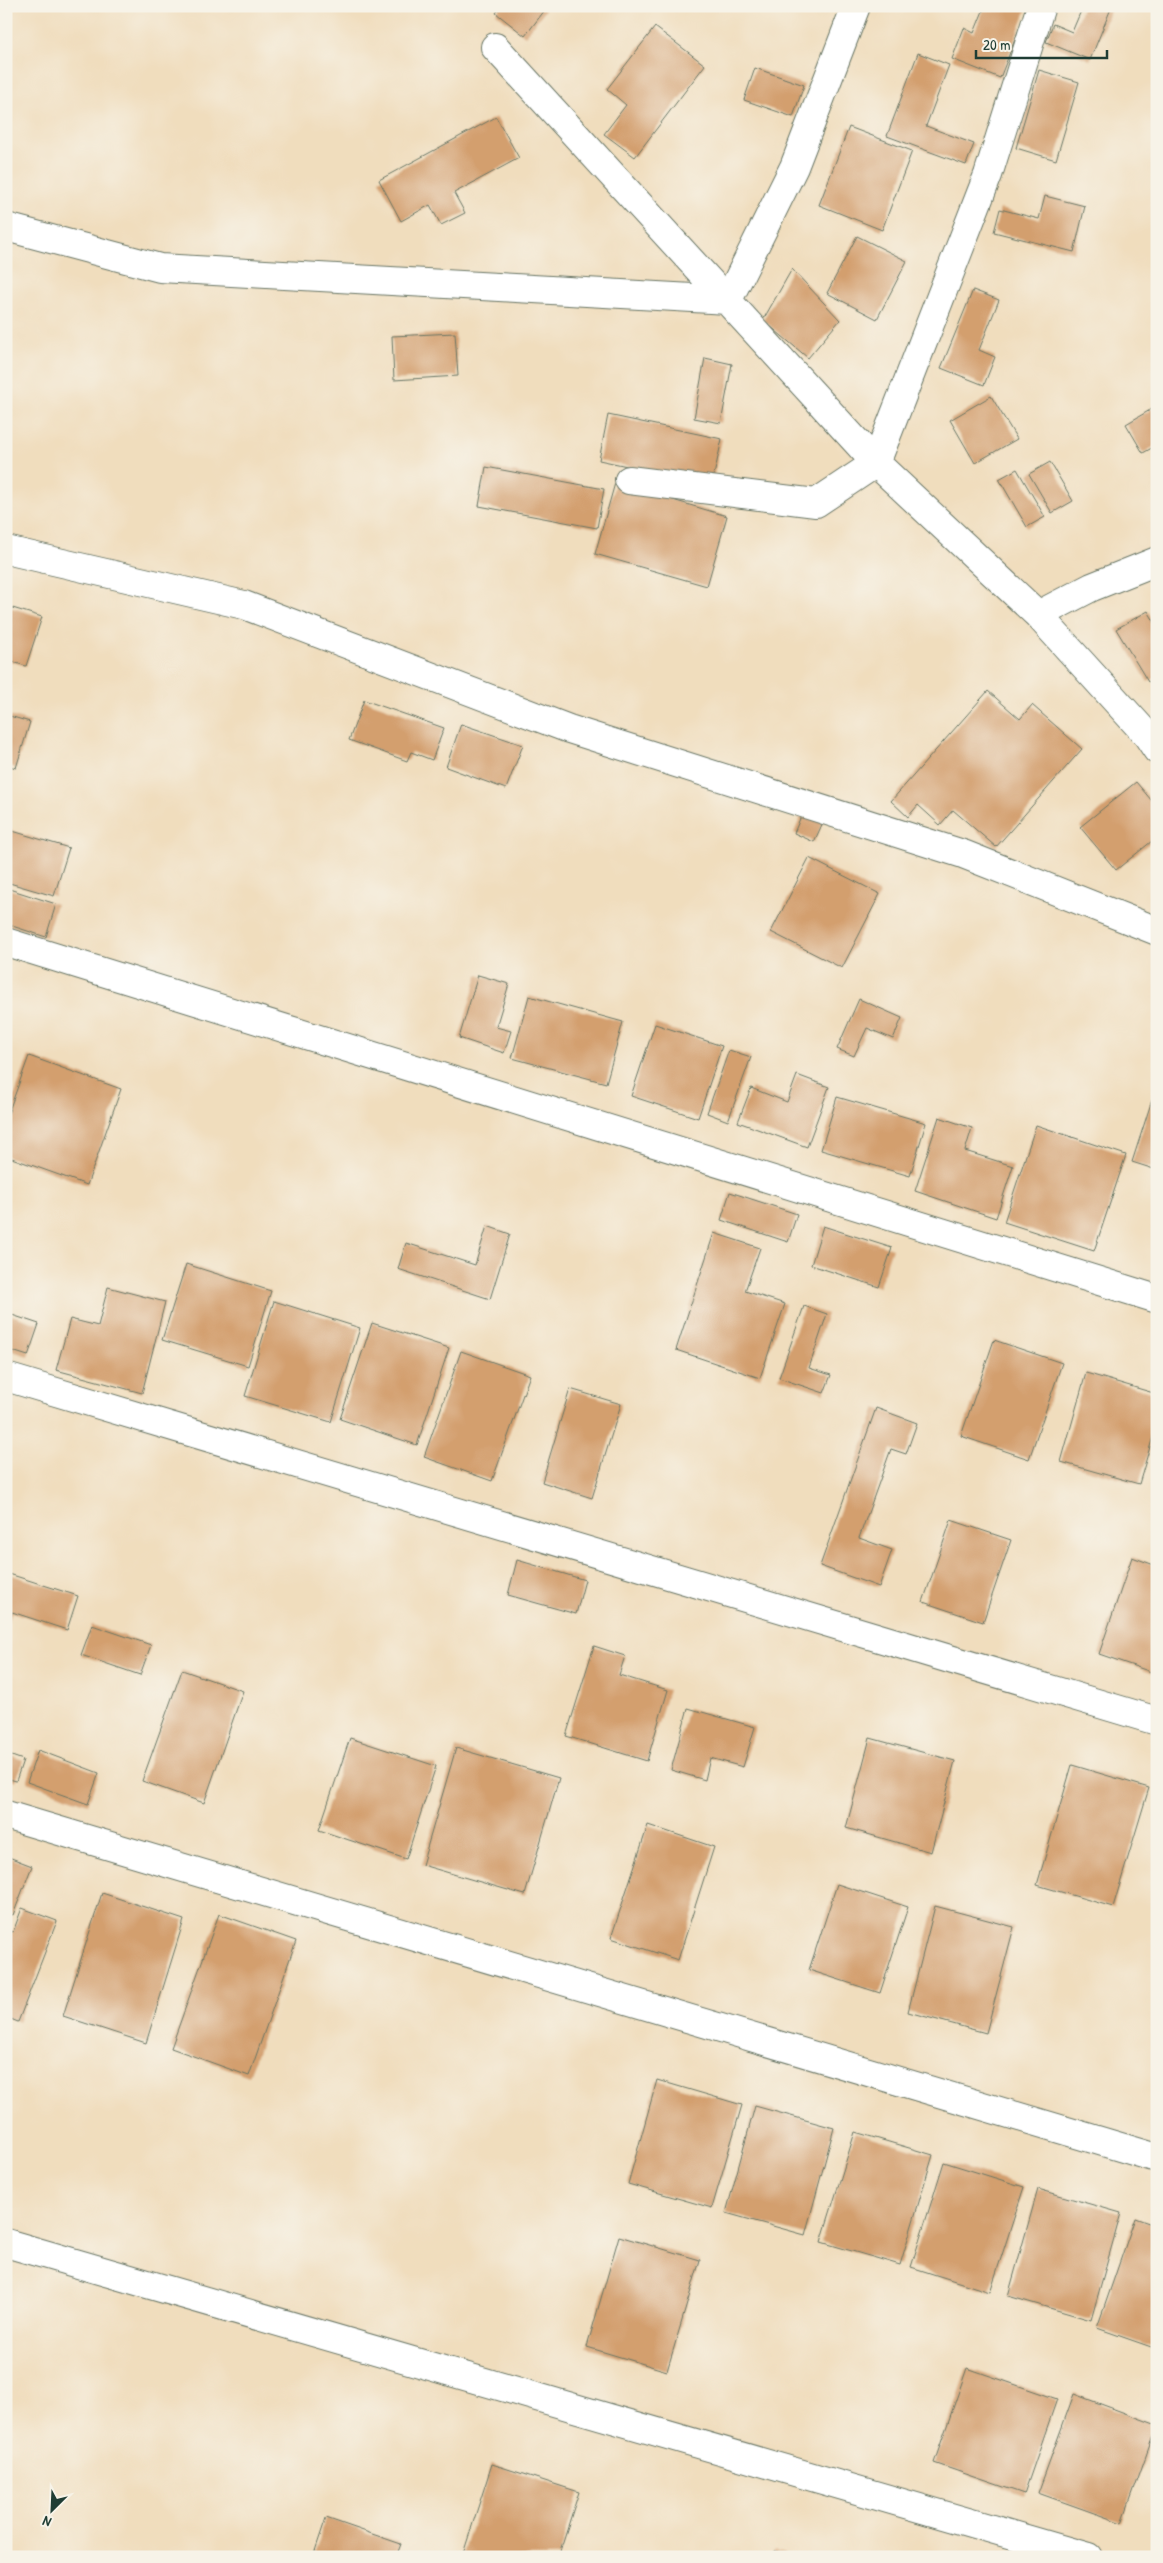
<svg xmlns="http://www.w3.org/2000/svg" width="1163" height="2563" font-family="'Patrick Hand',sans-serif">
  <rect width="100%" height="100%" fill="#f7f3e8"/>
  <filter id="ink" filterUnits="userSpaceOnUse"><feTurbulence type="fractalNoise" baseFrequency=".02" numOctaves="2"/><feDisplacementMap in="SourceGraphic" scale="10" xChannelSelector="R" yChannelSelector="G"/><feConvolveMatrix kernelMatrix="1 2 1 2 8 2 1 2 1" color-interpolation-filters="sRGB"/></filter>
  <filter id="wash" filterUnits="userSpaceOnUse"><feTurbulence type="fractalNoise" baseFrequency=".0096" numOctaves="4" result="noise"/><feDisplacementMap in="SourceGraphic" scale="20" xChannelSelector="R" yChannelSelector="G"/><feGaussianBlur stdDeviation="1.12" result="paint"/><feColorMatrix in="noise" values="0 0 0 0 0 0 0 0 0 0 0 0 0 0 0 0 0 1.4 0 .05"/><feComposite in="paint" operator="in"/></filter>
  <g filter="url(#wash)">
    <rect width="100%" height="100%" fill="#f0ddbd"/>
    <g id="blocks">
      <!-- building -->
      <path fill="#d39f6e" d="M 501,6 L 540,6 L 545,10 L 525,36 L 496,13 Z
        M 985,6 L 1028,6 L 1000,78 L 952,59 L 964,28 L 974,33 Z
        M 1083,6 L 1112,6 L 1090,60 L 1046,42 L 1053,24 L 1072,32 Z
        M 655,27 L 705,65 L 635,157 L 604,134 L 626,105 L 607,89 Z
        M 918,53 L 949,65 L 926,126 L 974,144 L 966,165 L 887,136 Z
        M 755,68 L 804,85 L 793,117 L 744,100 Z
        M 1039,70 L 1079,82 L 1056,160 L 1016,148 Z
        M 496,117 L 519,158 L 454,193 L 465,213 L 441,225 L 430,205 L 401,221 L 379,180 Z
        M 849,127 L 912,151 L 882,230 L 819,205 Z
        M 1045,196 L 1085,206 L 1074,252 L 994,232 L 1000,209 L 1039,219 Z
        M 857,236 L 907,261 L 877,319 L 827,293 Z
        M 792,269 L 840,320 L 808,358 L 763,320 Z
        M 973,290 L 999,300 L 979,350 L 995,357 L 984,385 L 941,368 Z
        M 455,333 L 458,376 L 394,380 L 392,336 Z
        M 705,358 L 732,364 L 721,423 L 694,418 Z
        M 991,396 L 1017,439 L 975,463 L 950,420 Z
        M 1157,406 L 1157,445 L 1143,453 L 1126,424 Z
        M 608,415 L 722,439 L 712,484 L 599,460 Z
        M 1050,462 L 1073,501 L 1052,513 L 1029,474 Z
        M 486,467 L 604,489 L 597,528 L 479,506 Z
        M 1017,469 L 1045,517 L 1027,527 L 999,479 Z
        M 615,483 L 727,516 L 707,586 L 595,554 Z
        M 6,606 L 42,617 L 26,666 L 6,660 Z
        M 1148,611 L 1157,626 L 1157,677 L 1148,682 L 1116,629 Z
        M 988,691 L 1020,719 L 1032,705 L 1082,749 L 996,847 L 953,810 L 940,825 L 918,805 L 908,817 L 891,801 Z
        M 364,700 L 444,728 L 432,760 L 411,752 L 407,761 L 349,740 Z
        M 6,715 L 30,722 L 16,768 L 6,765 Z
        M 461,724 L 523,745 L 506,789 L 446,767 Z
        M 1136,782 L 1157,807 L 1157,837 L 1116,870 L 1080,827 Z
        M 804,809 L 825,818 L 814,842 L 794,833 Z
        M 6,829 L 69,848 L 54,896 L 6,882 Z
        M 809,858 L 880,894 L 842,968 L 771,932 Z
        M 6,888 L 56,904 L 46,937 L 6,924 Z
        M 478,975 L 509,984 L 496,1027 L 511,1031 L 504,1053 L 459,1038 Z
        M 529,996 L 623,1022 L 606,1083 L 512,1058 Z
        M 859,999 L 902,1018 L 893,1039 L 867,1028 L 854,1056 L 837,1049 Z
        M 655,1024 L 722,1046 L 698,1118 L 631,1096 Z
        M 729,1050 L 751,1057 L 728,1121 L 707,1113 Z
        M 29,1056 L 121,1089 L 87,1185 L 6,1156 L 6,1119 Z
        M 797,1075 L 829,1087 L 807,1147 L 738,1122 L 751,1088 L 787,1102 Z
        M 837,1097 L 926,1123 L 910,1176 L 821,1150 Z
        M 1152,1100 L 1157,1102 L 1157,1170 L 1132,1162 Z
        M 939,1117 L 972,1128 L 965,1151 L 1013,1166 L 996,1218 L 915,1191 Z
        M 1036,1125 L 1126,1155 L 1094,1251 L 1004,1222 Z
        M 730,1192 L 797,1214 L 788,1242 L 721,1220 Z
        M 487,1226 L 510,1234 L 490,1299 L 398,1269 L 406,1243 L 475,1265 Z
        M 823,1226 L 892,1248 L 879,1287 L 811,1265 Z
        M 714,1233 L 760,1248 L 745,1291 L 785,1304 L 760,1378 L 676,1350 Z
        M 186,1264 L 271,1291 L 248,1366 L 162,1340 Z
        M 108,1287 L 165,1302 L 142,1393 L 56,1370 L 70,1319 L 98,1326 Z
        M 274,1301 L 360,1328 L 331,1422 L 245,1396 Z
        M 804,1306 L 827,1314 L 809,1368 L 831,1375 L 824,1393 L 779,1378 Z
        M 6,1313 L 39,1324 L 28,1356 L 6,1349 Z
        M 372,1323 L 449,1348 L 417,1445 L 340,1419 Z
        M 994,1340 L 1062,1363 L 1029,1459 L 961,1436 Z
        M 461,1351 L 530,1375 L 492,1481 L 424,1457 Z
        M 1086,1373 L 1157,1394 L 1157,1423 L 1139,1484 L 1061,1462 Z
        M 570,1389 L 621,1404 L 592,1498 L 542,1482 Z
        M 876,1408 L 917,1423 L 906,1454 L 891,1449 L 859,1538 L 892,1550 L 879,1587 L 820,1566 Z
        M 951,1520 L 1011,1540 L 983,1622 L 923,1602 Z
        M 1132,1557 L 1157,1566 L 1157,1674 L 1099,1654 Z
        M 517,1560 L 585,1580 L 576,1614 L 508,1595 Z
        M 6,1573 L 78,1596 L 67,1630 L 12,1612 L 6,1627 Z
        M 92,1625 L 151,1645 L 140,1675 L 81,1655 Z
        M 594,1646 L 625,1656 L 619,1675 L 668,1690 L 647,1761 L 566,1736 Z
        M 182,1670 L 243,1691 L 204,1803 L 142,1781 Z
        M 6,1708 L 13,1710 L 6,1726 Z
        M 688,1708 L 755,1727 L 743,1767 L 710,1758 L 705,1780 L 671,1770 Z
        M 350,1738 L 436,1766 L 406,1859 L 319,1830 Z
        M 870,1738 L 955,1761 L 931,1852 L 846,1828 Z
        M 456,1748 L 559,1778 L 525,1895 L 422,1865 Z
        M 38,1750 L 99,1773 L 88,1804 L 27,1782 Z
        M 6,1754 L 23,1760 L 16,1781 L 6,1778 Z
        M 1072,1765 L 1149,1788 L 1113,1907 L 1037,1885 Z
        M 648,1825 L 714,1847 L 678,1960 L 611,1938 Z
        M 6,1856 L 32,1866 L 13,1915 L 6,1913 Z
        M 837,1884 L 908,1907 L 880,1993 L 809,1970 Z
        M 102,1893 L 184,1920 L 146,2043 L 63,2016 Z
        M 935,1906 L 1014,1927 L 986,2033 L 908,2012 Z
        M 22,1908 L 57,1921 L 18,2022 L 6,2017 L 6,1930 L 13,1932 Z
        M 219,1914 L 296,1941 L 249,2076 L 171,2048 Z
        M 657,2080 L 742,2105 L 712,2208 L 628,2184 Z
        M 755,2106 L 834,2128 L 805,2235 L 726,2213 Z
        M 855,2132 L 933,2155 L 900,2265 L 821,2242 Z
        M 944,2162 L 1024,2187 L 990,2292 L 911,2267 Z
        M 1038,2189 L 1121,2213 L 1091,2320 L 1008,2296 Z
        M 1135,2218 L 1157,2226 L 1157,2349 L 1097,2328 Z
        M 619,2236 L 700,2260 L 667,2371 L 587,2347 Z
        M 967,2368 L 1057,2399 L 1024,2494 L 934,2463 Z
        M 1074,2394 L 1157,2425 L 1122,2523 L 1038,2493 Z
        M 492,2464 L 579,2492 L 558,2557 L 462,2557 Z
        M 326,2518 L 401,2544 L 396,2557 L 313,2557 Z
        M 774,2551 L 791,2556 L 791,2557 L 772,2557 Z"/>
    </g>
  </g>
  <g filter="url(#ink)">
    <use href="#blocks" fill-opacity="0" stroke="#687564" stroke-width="1"/>
    <g fill="none" stroke-linecap="round" stroke-linejoin="round">
      <defs>
        <path id="street" d="M 495,47 L 876,463 L 1038,615 L 1147,735 L 1157,750
          M 6,227 L 160,268 L 728,300 L 794,167 L 856,6
          M 629,480 L 816,503 L 876,463 L 988,175 L 1041,6
          M 6,550 L 244,605 L 569,729 L 963,854 L 1157,931
          M 1038,615 L 1092,587 L 1157,561
          M 6,942 L 1157,1299
          M 6,1377 L 1157,1721
          M 6,1815 L 1157,2158
          M 6,2243 L 1088,2557"/>
      </defs>
      <!-- street casing -->
      <use href="#street" stroke="#687564" stroke-width="30"/>
      <!-- street -->
      <use href="#street" stroke="#fff" stroke-width="28"/>
    </g>
  </g>
  <!-- margin -->
  <rect width="1163" height="2563" fill="none" stroke="#f7f3e8" stroke-width="25"/>
  <!-- north arrow -->
  <g transform="translate(52 2510) rotate(204)" stroke="#f7f3e8" stroke-width="4" paint-order="stroke">
  <path d="M0-4L9 19L0 12L-9 19Z" fill="#1f3d34"/>
  <text y="-8" font-size="14" font-weight="bold" text-anchor="middle" fill="#1f3d34">N</text>
  </g>
  <!-- scale -->
  <path d="M976 50v8h131v-8" fill="none" stroke="#1f3d34" stroke-width="2.5"/>
  <text x="983" y="50" font-size="15" fill="#1f3d34" stroke="#f7f3e8" stroke-width="4" paint-order="stroke">20 m</text>
</svg>
